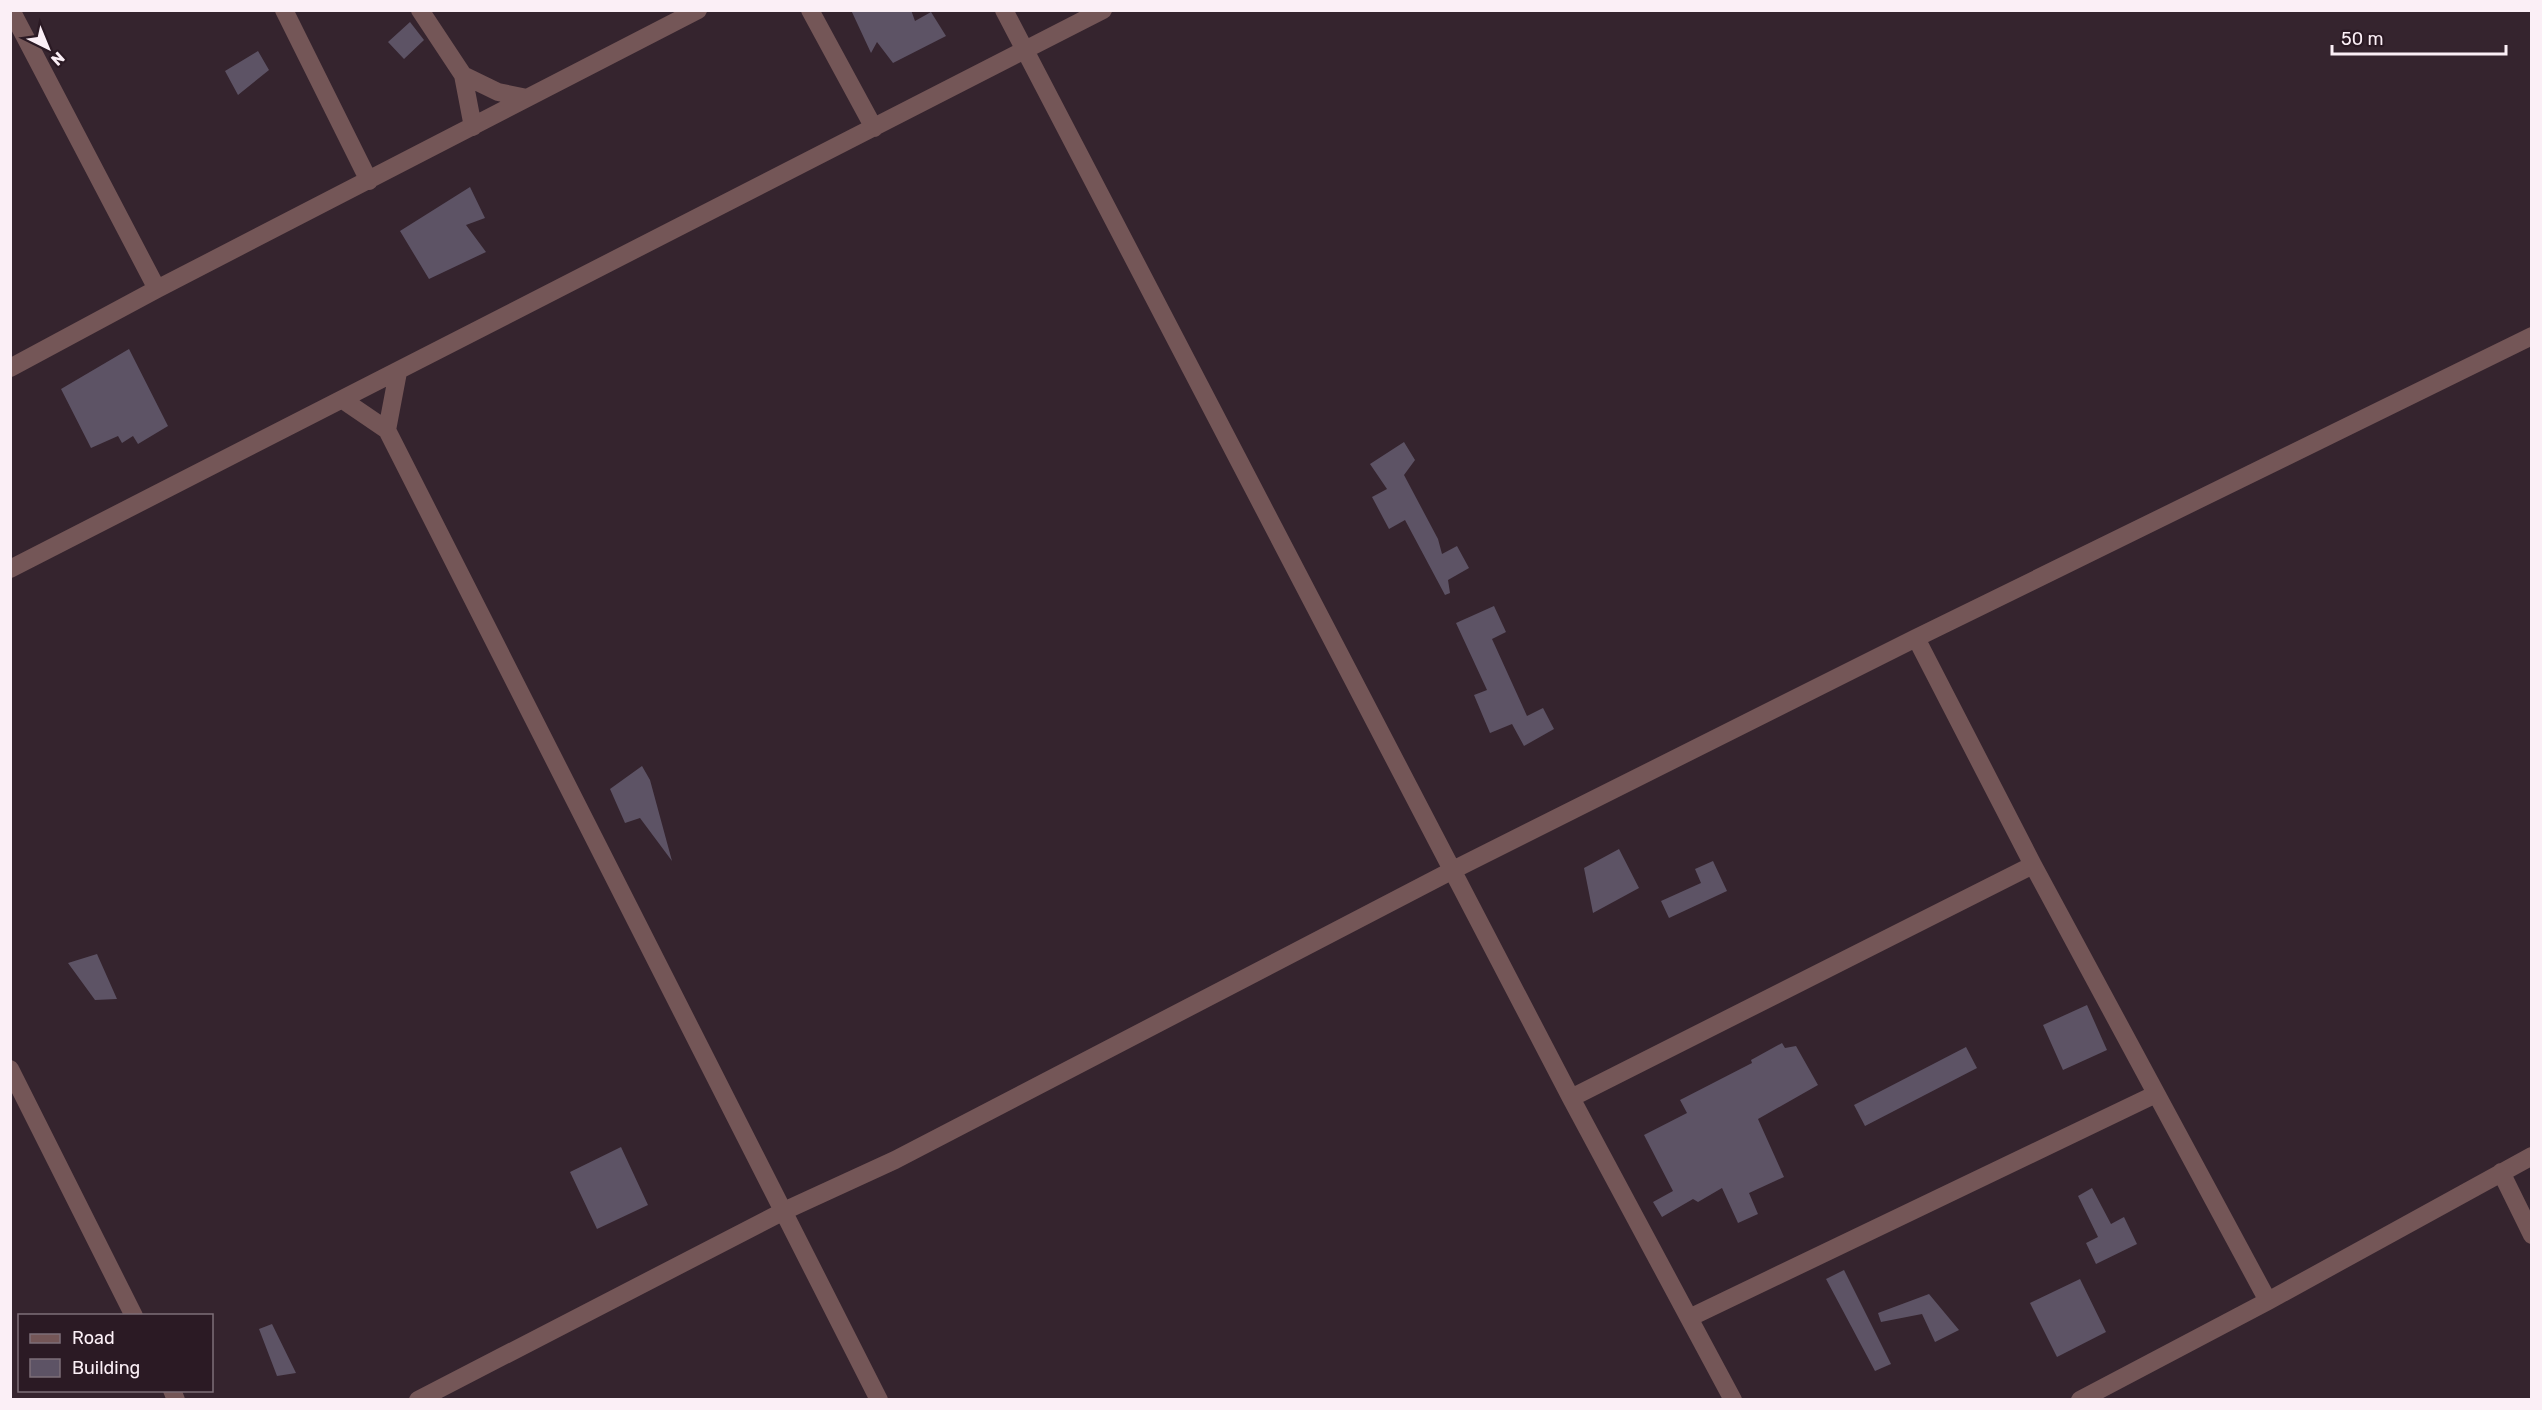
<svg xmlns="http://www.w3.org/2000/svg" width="2542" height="1410" font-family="Rubik,sans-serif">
  <rect width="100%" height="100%" fill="#35242e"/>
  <!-- building -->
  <path fill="#5d5365" d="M 851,10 L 911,10 L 915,21 L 931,12 L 946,36 L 893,63 L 877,42 L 871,53 Z
    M 410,22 L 424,40 L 404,59 L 388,42 Z
    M 258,51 L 269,70 L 238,95 L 225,71 Z
    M 470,187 L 485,218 L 466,225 L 486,252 L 429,279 L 400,231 Z
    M 129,349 L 168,426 L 138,444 L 133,436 L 122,443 L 118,436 L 91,448 L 61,389 Z
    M 1404,442 L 1415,460 L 1404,475 L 1438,539 L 1442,554 L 1457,546 L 1469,568 L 1448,580 L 1450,593 L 1445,595 L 1405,520 L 1389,529 L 1372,497 L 1387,489 L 1370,464 Z
    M 1494,606 L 1506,632 L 1492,639 L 1527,716 L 1543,708 L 1554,729 L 1524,746 L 1512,724 L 1490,733 L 1474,695 L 1487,690 L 1456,623 Z
    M 642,766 L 650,780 L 672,861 L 640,818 L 625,823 L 610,789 Z
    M 1619,849 L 1639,888 L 1593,913 L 1584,868 Z
    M 1713,861 L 1727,891 L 1669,918 L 1661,901 L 1701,883 L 1695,869 Z
    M 97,954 L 117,999 L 95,1000 L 68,963 Z
    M 2087,1005 L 2107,1050 L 2063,1070 L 2043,1025 Z
    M 1782,1043 L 1785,1048 L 1796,1046 L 1818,1085 L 1758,1119 L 1784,1177 L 1749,1193 L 1758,1214 L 1738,1223 L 1722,1188 L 1698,1202 L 1693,1199 L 1662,1217 L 1653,1202 L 1673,1191 L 1644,1135 L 1687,1113 L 1680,1100 L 1752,1063 L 1751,1060 Z
    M 1966,1047 L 1977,1068 L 1865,1126 L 1854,1105 Z
    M 621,1147 L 648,1205 L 597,1229 L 570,1172 Z
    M 2092,1188 L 2111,1224 L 2124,1217 L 2137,1244 L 2096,1264 L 2086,1243 L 2098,1237 L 2078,1196 Z
    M 1844,1270 L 1891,1364 L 1875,1371 L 1826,1279 Z
    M 2080,1279 L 2106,1332 L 2057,1357 L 2030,1303 Z
    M 1929,1294 L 1959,1330 L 1935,1342 L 1922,1314 L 1881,1322 L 1878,1313 Z
    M 272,1324 L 296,1373 L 277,1376 L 259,1329 Z"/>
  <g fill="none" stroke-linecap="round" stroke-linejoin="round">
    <!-- minor -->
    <path stroke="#745657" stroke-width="18" d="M 11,10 L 157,289
      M 284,10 L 369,181
      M 420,10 L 463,75 L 473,127
      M 810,10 L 874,128
      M 1004,10 L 1571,1098 L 1733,1400
      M 463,75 L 498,92 L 527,98
      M 10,368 L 157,289 L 698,10
      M 343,400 L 387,430 L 879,1400
      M 387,430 L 398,372
      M 10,569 L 1103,10
      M 1916,638 L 2033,865 L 2268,1301
      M 10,1069 L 134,1316
      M 1571,1098 L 2033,865
      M 2501,1172 L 2532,1235
      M 1689,1318 L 2156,1094
      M 172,1390 L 176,1400
      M 418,1400 L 784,1211 L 895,1160 L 1453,870 L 1916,638 L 2532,336
      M 2080,1400 L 2268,1301 L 2532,1156"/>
  </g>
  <!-- border -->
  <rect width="2542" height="1410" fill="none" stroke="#fbeff6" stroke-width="24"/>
  <!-- legend -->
  <rect x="18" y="1314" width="195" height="78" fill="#2b1a24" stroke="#7e6f78" stroke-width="1.5"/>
  <rect x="30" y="1334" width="30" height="9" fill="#745657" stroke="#7e6f78" stroke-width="1.5"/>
  <text x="72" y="1344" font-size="18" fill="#fbeff6">Road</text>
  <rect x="30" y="1359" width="30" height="18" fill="#5d5365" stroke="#7e6f78" stroke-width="1.5"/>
  <text x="72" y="1374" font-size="18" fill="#fbeff6">Building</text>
  <!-- north arrow -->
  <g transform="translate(48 48) rotate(137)" stroke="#2b1a24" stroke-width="4.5" paint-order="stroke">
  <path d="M0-4.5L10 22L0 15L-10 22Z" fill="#fbeff6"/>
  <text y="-9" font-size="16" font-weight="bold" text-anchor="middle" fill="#fbeff6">N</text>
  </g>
  <!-- scale -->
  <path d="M2332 45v9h174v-9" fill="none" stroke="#fbeff6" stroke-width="3"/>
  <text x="2341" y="45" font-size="18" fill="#fbeff6" stroke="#2b1a24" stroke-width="4.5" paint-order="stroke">50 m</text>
</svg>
